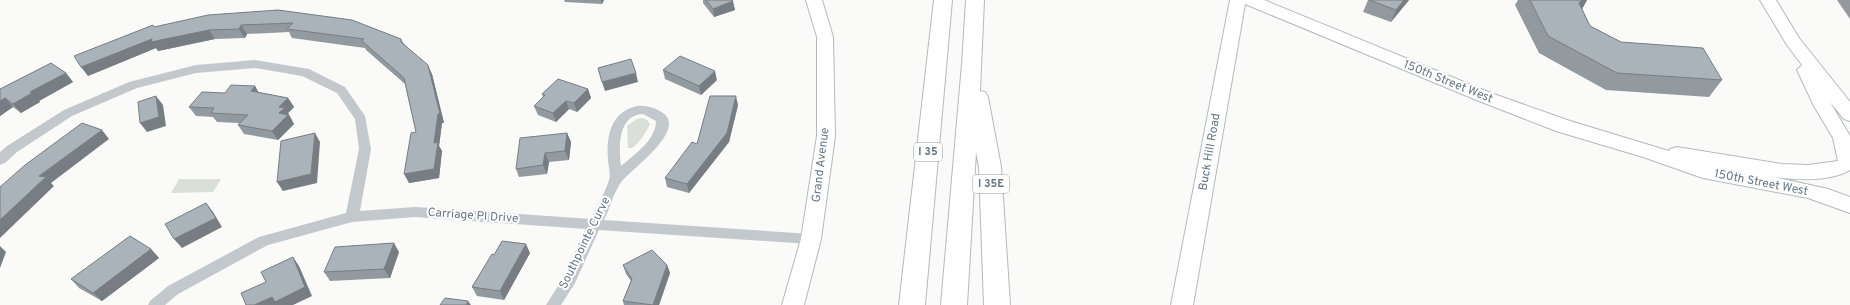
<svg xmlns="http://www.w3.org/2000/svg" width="1850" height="305" font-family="Overpass,sans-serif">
  <rect width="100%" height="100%" fill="#fafaf8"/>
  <!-- green -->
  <path fill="#dadfd7" d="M 643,118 L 647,120 L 650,124 C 646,132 640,143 632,148 L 628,148 L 627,126 L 637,119 Z
    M 179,179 L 221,179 L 213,192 L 171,193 Z"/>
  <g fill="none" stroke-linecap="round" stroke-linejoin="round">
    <defs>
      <path id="secondary" d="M 806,0 L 822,0 L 833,37 L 835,136 L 821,239 L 804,305 L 782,305 L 801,239 L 817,136 L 817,37 Z
        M 1230,0 L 1264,0 L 1491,93 L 1570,121 L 1669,151 L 1670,149 L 1677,147 L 1782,164 L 1808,165 L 1838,161 L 1833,138 L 1814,106 L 1797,70 L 1802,65 L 1787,45 L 1760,0 L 1776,0 L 1799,38 L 1850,102 L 1850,121 L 1844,119 L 1830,102 L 1850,136 L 1850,170 C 1829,182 1798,180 1774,177 L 1828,189 L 1850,197 L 1850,213 L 1808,198 L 1703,178 L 1643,157 L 1556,131 L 1479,101 L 1245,4 L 1193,305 L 1171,305 Z"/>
      <path id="highway" d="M 934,0 L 952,0 L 925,305 L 899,305 Z
        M 966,0 L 984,0 L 980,91 L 985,92 L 988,97 L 1001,167 L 1010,305 L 984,305 L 979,167 L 976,152 L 967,305 L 941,305 L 962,64 Z"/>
    </defs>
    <!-- secondary casing -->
    <use href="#secondary" stroke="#b3babf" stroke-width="2"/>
    <!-- highway casing -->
    <use href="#highway" stroke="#b4b9bd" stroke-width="2"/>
    <!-- street -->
    <path fill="#c3c8cc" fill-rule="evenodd" d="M 255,60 L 309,69 L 345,87 L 365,116 L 371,149 L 360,211 L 415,207 L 591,219 C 597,206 605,193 609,180 C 611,174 608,165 608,159 C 606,136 611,112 637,106 C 646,105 656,108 663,113 C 687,130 632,169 622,181 C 614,191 610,208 604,220 L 811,234 L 816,235 L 818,239 L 816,243 L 811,244 L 599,230 L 575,283 L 561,305 L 546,305 L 562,280 L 586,229 L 415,217 L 352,222 L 268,245 L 178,294 L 165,305 L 148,305 L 150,301 L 168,286 L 259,237 L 346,213 L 359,149 L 355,119 L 337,93 L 302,76 L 255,68 L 196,73 L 137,88 L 72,116 L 17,152 L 5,163 L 0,165 L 0,152 L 7,146 L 64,110 L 129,82 L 196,65 ZM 643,114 L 656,121 C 656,140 635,154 621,166 C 619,149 617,115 643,114 Z"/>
    <!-- secondary -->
    <use href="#secondary" fill="#fff" fill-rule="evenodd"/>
    <!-- highway -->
    <use href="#highway" fill="#fff" fill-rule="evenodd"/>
  </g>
  <!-- wall -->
  <path fill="#929a9f" d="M 564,0 L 604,0 L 602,4 L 565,2 Z
    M 703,0 L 732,0 L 735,10 L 714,17 L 703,3 Z
    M 1368,0 L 1409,0 L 1391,22 L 1363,12 Z
    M 1518,0 L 1587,0 L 1582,9 L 1590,26 L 1621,42 L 1722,80 L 1709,97 L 1606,90 L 1539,53 L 1515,5 Z
    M 1837,0 L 1850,0 L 1850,19 Z
    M 278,10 L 401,39 L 404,44 L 432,74 L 444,123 L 442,123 L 439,146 L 442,151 L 439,178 L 409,183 L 416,132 L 405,84 L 366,50 L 365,48 L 292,38 L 289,32 L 247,34 L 245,38 L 215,39 L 158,51 L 156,48 L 88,76 L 155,27 Z
    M 663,70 L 717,80 L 701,95 L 665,79 Z
    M 66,73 L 73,82 L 39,101 L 40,102 L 21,113 L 13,107 L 0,116 L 0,89 Z
    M 255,86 L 258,92 L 288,98 L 294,107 L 288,113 L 294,124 L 278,140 L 244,134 L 238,125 L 239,123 L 217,122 L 213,117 L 196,116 L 189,107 L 225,93 Z
    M 588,89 L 591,98 L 577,112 L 569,109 L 556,122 L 538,115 L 534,106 L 543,97 L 542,94 Z
    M 738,105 L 729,142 L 689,193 L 667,187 L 665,178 L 697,144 Z
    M 567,133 L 571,142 L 569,160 L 549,162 L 547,174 L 519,177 L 516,169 Z
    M 151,249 L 159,258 L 102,301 L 79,288 L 71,279 Z
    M 399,252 L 390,278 L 330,281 L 324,272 Z
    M 530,253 L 504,300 L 477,296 L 472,287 L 494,255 Z
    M 623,265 L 667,265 L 670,273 L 659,305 L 624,305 L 623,301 L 631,281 L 626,274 Z"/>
  <!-- shaded-wall -->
  <path fill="#777d82" d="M 601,0 L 604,0 L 602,4 Z
    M 1404,0 L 1409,0 L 1391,22 L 1396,10 Z
    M 1582,0 L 1587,0 L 1582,9 L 1579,3 Z
    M 733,1 L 735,10 L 714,17 L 713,9 Z
    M 241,25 L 247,34 L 245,38 L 239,29 Z
    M 209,30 L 215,39 L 158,51 L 156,48 L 88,76 L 81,67 L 152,39 Z
    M 428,65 L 432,74 L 444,123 L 442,123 L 439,146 L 442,151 L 439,178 L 409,183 L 404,174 L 434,143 Z
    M 715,71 L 717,80 L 701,95 L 699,86 Z
    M 66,73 L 73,82 L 39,101 L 40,102 L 21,113 L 13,104 L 30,92 Z
    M 636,73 L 638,82 L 605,91 L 602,82 Z
    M 255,86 L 260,95 L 251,91 Z
    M 588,89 L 591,98 L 577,112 L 574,103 Z
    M 156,96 L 163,105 L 166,126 L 147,132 L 140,123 Z
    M 736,96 L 738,105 L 729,142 L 689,193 L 687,184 Z
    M 5,98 L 13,107 L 0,116 L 0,101 Z
    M 288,98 L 294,107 L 288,113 L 294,124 L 278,140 L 272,131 L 279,113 L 279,107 Z
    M 566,101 L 569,109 L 556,122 L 553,113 Z
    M 102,130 L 109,139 L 51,183 L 54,186 L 0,238 L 0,220 L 39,176 Z
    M 315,133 L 320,142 L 317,183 L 283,191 L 277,182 Z
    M 567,133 L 571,142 L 569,160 L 565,151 Z
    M 545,153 L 549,162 L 547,174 L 543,165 Z
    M 206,203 L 213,212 L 222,227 L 182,248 L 174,239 Z
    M 394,243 L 399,252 L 390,278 L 384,269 Z
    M 526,244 L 530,253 L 504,300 L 500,291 Z
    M 0,246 L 6,252 L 0,268 Z
    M 151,249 L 159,258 L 102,301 L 93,293 Z
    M 293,257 L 299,266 L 312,296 L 293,305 L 254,305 L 272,297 Z
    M 667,265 L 670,273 L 659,305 L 653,305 Z
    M 468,301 L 471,305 L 466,305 Z"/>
  <!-- building -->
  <path fill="#aab3b9" stroke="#777d82" d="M 706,0 L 732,0 L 733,1 L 713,9 Z
    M 1369,0 L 1404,0 L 1396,10 Z
    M 1530,0 L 1582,0 L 1579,3 L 1590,26 L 1621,42 L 1703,48 L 1722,80 L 1617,73 L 1548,36 Z
    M 278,10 L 352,20 L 401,39 L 401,42 L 428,65 L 440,114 L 438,114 L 434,143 L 438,142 L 434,169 L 404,174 L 411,133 L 416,132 L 404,78 L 362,41 L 364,39 L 287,29 L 293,23 L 241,25 L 239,29 L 209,30 L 151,42 L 152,39 L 81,67 L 74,56 L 153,25 L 154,27 L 208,15 Z
    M 680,56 L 715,71 L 699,86 L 663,70 Z
    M 631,59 L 636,73 L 602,82 L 598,68 Z
    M 51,63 L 66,73 L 30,92 L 32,93 L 13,104 L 5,98 L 0,101 L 0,89 Z
    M 558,79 L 588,89 L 574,103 L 566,101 L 553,113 L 534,106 L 545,95 L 542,94 Z
    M 231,85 L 255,86 L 251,91 L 288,98 L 279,107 L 285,108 L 279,113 L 288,115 L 272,131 L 238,125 L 248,115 L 211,113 L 214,108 L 189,107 L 202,92 L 225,93 Z
    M 156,96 L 159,117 L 140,123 L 138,102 Z
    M 710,96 L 736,96 L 727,133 L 687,184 L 665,178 L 692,142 L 697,144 Z
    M 82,123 L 102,130 L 39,176 L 46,177 L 0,220 L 0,187 L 25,165 Z
    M 315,133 L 311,174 L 277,182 L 281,141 Z
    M 567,133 L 565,151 L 545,153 L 543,165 L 516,169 L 520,138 Z
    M 206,203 L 216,218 L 174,239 L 165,224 Z
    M 130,236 L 151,249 L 93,293 L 71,279 Z
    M 502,241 L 526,244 L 500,291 L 472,287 L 492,254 L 494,255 Z
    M 394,243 L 384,269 L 324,272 L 335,247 Z
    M 652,250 L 667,265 L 653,305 L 623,301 L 632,279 L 623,265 Z
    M 293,257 L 305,287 L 275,302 L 272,297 L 254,305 L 246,305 L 241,293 L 266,282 L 261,272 Z
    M 445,298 L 468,301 L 466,305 L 440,305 Z"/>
  <g text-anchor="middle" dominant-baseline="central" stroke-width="4" stroke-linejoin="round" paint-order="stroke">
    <!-- shield labels -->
    <g fill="#fff" stroke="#939fa8" stroke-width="1">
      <rect x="914" y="143" width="28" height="18" rx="3"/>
      <rect x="973" y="175" width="36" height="18" rx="3"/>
    </g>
    <g font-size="11" font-weight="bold" fill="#657683">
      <text x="928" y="152">I 35</text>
      <text x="991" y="184">I 35E</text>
    </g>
    <!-- street labels -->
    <g font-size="12" fill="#657683" stroke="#fff">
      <text transform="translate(1448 82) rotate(22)">150th Street West</text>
      <text transform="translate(1210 152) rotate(-80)">Buck Hill Road</text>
      <text transform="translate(821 165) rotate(-83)">Grand Avenue</text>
      <text transform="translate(1761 183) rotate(11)">150th Street West</text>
      <text transform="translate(473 216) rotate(4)">Carriage Pl Drive</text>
      <text transform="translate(585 243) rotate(-64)">Southpointe Curve</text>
    </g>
  </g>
</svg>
